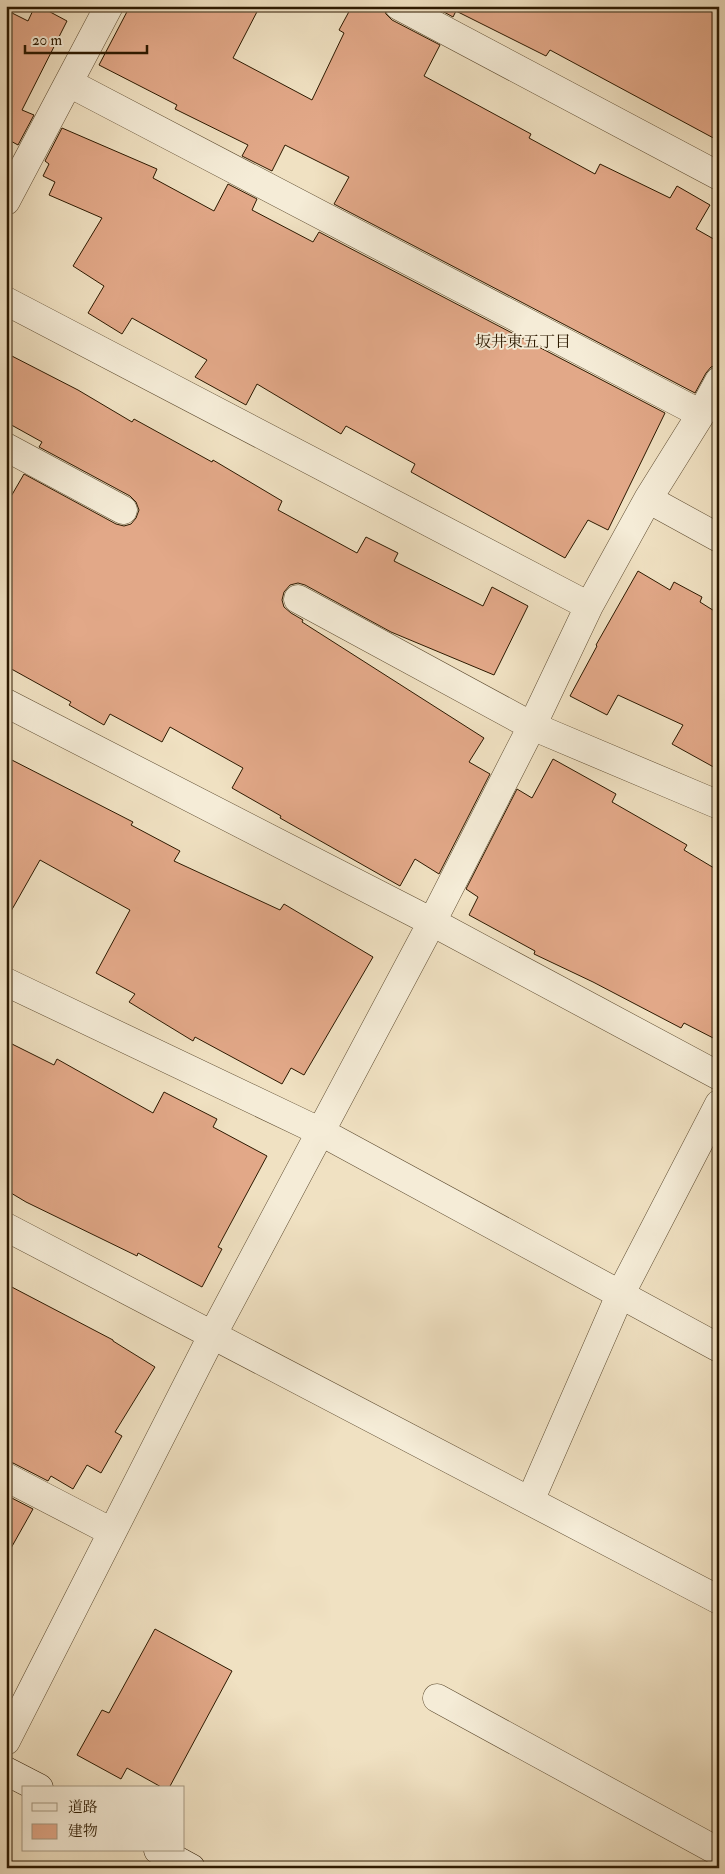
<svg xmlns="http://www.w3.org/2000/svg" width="725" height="1874" font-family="'IM FELL Double Pica','Noto Serif JP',serif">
  <rect width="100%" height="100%" fill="#f0e1c2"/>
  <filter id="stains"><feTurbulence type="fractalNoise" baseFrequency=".004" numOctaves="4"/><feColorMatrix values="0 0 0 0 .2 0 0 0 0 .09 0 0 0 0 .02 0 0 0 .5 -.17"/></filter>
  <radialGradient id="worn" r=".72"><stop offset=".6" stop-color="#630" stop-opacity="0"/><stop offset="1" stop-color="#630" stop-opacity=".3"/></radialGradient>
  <!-- building -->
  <path fill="#e2a888" stroke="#2c1900" d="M 35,6 L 39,6 L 67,21 L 22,110 L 34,115 L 18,145 L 7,139 L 6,140 L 6,10 L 28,21 Z
    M 130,6 L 260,6 L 233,58 L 312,100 L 344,33 L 339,30 L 352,6 L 383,6 L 386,14 L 392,20 L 440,45 L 424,76 L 531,134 L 529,138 L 595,174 L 600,164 L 670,198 L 677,186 L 710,205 L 696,229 L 719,242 L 719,365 L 711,367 L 706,373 L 695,393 L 334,204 L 349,177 L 285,145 L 272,171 L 242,156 L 248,145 L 175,109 L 177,105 L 99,65 Z
    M 433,6 L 719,6 L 719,141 L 550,50 L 546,56 L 456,11 L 453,17 Z
    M 62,128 L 157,169 L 153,178 L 214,211 L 228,184 L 257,199 L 252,210 L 313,242 L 319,232 L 665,413 L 608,530 L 588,520 L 565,558 L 411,472 L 415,464 L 346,426 L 341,434 L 257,384 L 246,405 L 195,377 L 207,360 L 132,318 L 122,334 L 88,313 L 104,286 L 73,266 L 102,218 L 49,195 L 55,182 L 43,176 L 49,164 L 45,161 Z
    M 6,353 L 78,390 L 132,422 L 134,419 L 212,462 L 213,460 L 282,501 L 278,510 L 357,553 L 366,537 L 398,553 L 394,561 L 483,606 L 492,587 L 528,606 L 494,675 L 391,632 L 305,585 L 298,583 L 290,585 L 284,592 L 282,600 L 284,607 L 291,613 L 303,620 L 302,622 L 484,738 L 469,762 L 490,774 L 439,874 L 415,859 L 400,886 L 280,818 L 281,816 L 232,788 L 243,768 L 170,727 L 162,742 L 110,714 L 104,725 L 69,705 L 71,702 L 6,666 L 6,505 L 24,474 L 116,524 L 124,526 L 131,524 L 136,518 L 139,510 L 136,502 L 130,496 L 39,447 L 42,442 L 6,422 Z
    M 638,571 L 670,590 L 674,582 L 702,597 L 700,602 L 719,614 L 719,770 L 672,744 L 683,725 L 618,695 L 607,715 L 570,696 L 597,646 L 596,645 Z
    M 6,757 L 133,822 L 131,825 L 180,851 L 174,861 L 280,910 L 284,904 L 373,957 L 304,1075 L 291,1068 L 282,1084 L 195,1037 L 193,1041 L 129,1002 L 135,994 L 96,973 L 130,910 L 40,860 L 6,920 Z
    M 553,759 L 616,794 L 612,802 L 687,845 L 684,850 L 719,871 L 719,1041 L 684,1023 L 681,1028 L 593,982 L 534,954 L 535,951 L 469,915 L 478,897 L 466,889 L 517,789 L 532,798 Z
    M 6,1041 L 54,1065 L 57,1059 L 153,1113 L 164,1092 L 217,1119 L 213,1127 L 267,1156 L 218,1247 L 222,1249 L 202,1287 L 138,1253 L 137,1256 L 26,1202 L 6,1190 Z
    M 6,1284 L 113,1340 L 113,1341 L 155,1367 L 115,1432 L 122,1436 L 101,1473 L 87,1465 L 73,1489 L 51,1476 L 48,1481 L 13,1463 L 6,1462 Z
    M 6,1495 L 33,1509 L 6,1557 Z
    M 155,1629 L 232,1671 L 169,1788 L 163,1788 L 127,1768 L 121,1779 L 77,1755 L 102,1710 L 109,1713 Z"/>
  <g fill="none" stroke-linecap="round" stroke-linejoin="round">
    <defs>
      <path id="street" d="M 399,6 L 719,176
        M 69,83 L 701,414
        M 6,201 L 109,6
        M 6,301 L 589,606
        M 6,447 L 123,510
        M 648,499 L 719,538
        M 298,599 L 532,726 L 719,805
        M 6,703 L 432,922 L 719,1076
        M 6,982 L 321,1132 L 719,1348
        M 6,1227 L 719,1600
        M 6,1477 L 112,1532
        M 530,1501 L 620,1295 L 719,1104
        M 437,1698 L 719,1852
        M 6,1741 L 213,1334 L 432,922 L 532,726 L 589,606 L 648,499 L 701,414 L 719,381"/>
      <path id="secondary" d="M 6,1771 L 39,1788
        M 158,1850 L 191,1868"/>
    </defs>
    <!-- street casing -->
    <use href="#street" stroke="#5d4b30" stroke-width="29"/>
    <!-- secondary casing -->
    <use href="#secondary" stroke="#2c1900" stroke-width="29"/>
    <!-- street -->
    <use href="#street" stroke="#f5ecd7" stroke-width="28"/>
    <!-- secondary -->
    <use href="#secondary" stroke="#f5ecd7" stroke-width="28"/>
  </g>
  <g text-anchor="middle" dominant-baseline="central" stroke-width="4" stroke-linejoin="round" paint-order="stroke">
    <!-- neighbourhood labels -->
    <g font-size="16" fill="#2c1900" stroke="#f5ecd7">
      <text x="523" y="342">坂井東五丁目</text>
    </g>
  </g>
  <!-- margin -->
  <rect width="725" height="1874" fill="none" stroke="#f0e1c2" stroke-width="25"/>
  <rect x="8" y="8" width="710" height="1859" fill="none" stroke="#2c1900" stroke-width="2.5"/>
  <rect x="12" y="12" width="700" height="1849" fill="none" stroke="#2c1900"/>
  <!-- legend -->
  <rect x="22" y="1786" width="162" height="65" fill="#f5ecd7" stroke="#a59881"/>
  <rect x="32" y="1803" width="25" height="8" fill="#f5ecd7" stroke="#a59881"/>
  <text x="68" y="1812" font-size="15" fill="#2c1900">道路</text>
  <rect x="32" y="1824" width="25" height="15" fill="#e2a888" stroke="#a59881"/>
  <text x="68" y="1836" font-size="15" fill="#2c1900">建物</text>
  <!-- scale -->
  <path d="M25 45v8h122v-8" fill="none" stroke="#2c1900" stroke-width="2.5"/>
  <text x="32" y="45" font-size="15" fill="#2c1900" stroke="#f5ecd7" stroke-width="4" paint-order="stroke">20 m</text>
  <rect width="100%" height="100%" filter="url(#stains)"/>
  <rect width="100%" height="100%" fill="url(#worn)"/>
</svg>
